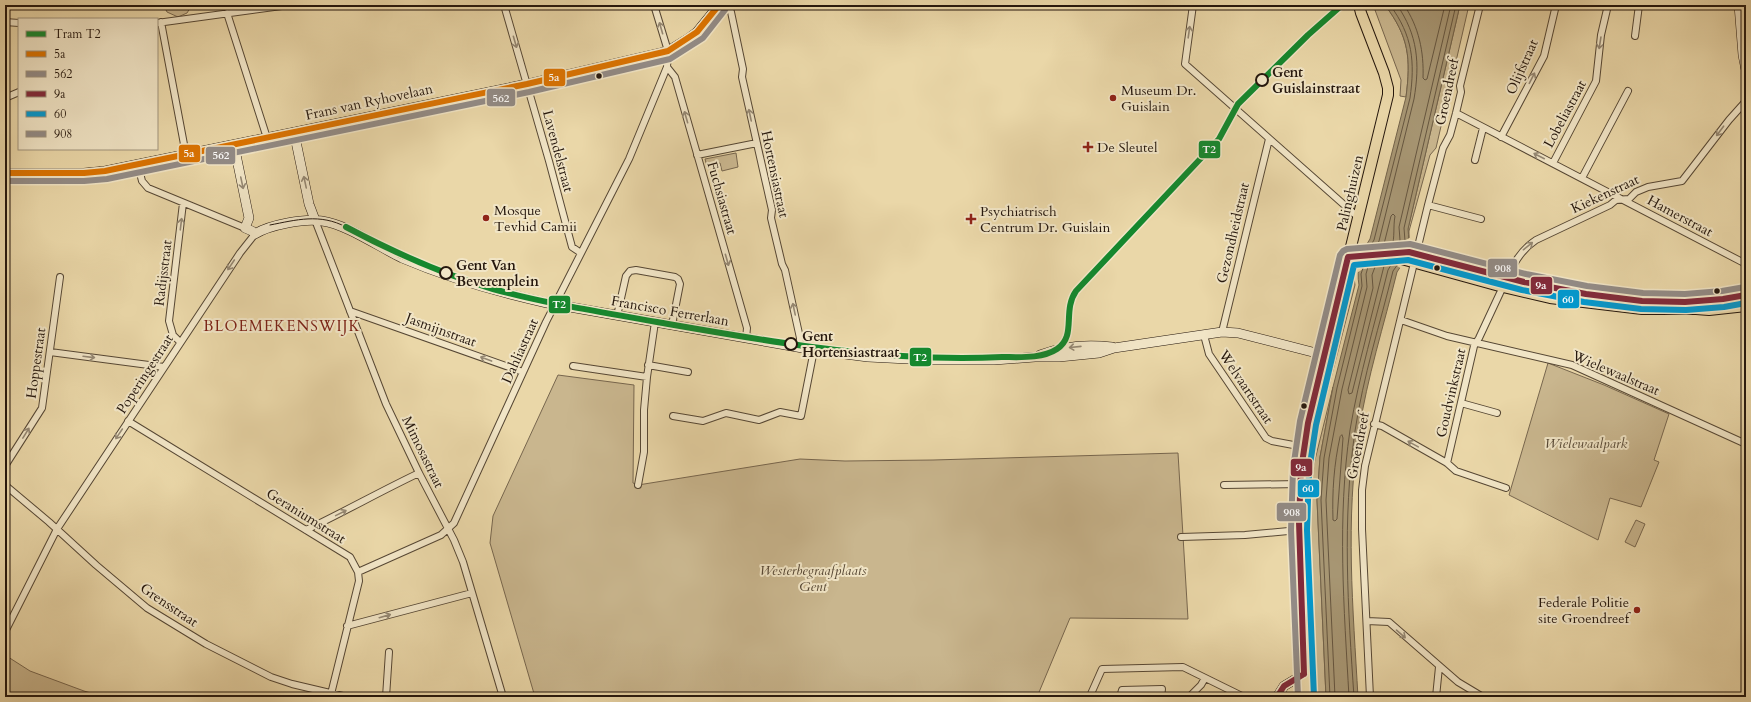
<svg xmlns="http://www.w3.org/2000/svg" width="1751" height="702" font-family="Cardo,serif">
  <rect width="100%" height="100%" fill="#ead7a8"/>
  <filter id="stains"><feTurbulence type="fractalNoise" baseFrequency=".005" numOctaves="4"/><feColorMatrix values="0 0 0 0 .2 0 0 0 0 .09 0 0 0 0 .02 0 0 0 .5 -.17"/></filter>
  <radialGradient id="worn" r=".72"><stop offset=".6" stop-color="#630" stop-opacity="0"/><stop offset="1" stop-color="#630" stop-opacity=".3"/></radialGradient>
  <!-- green -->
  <path fill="#c9b68e" stroke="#77664e" d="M 166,5 L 192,5 L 187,13 L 178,17 L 167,12 L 165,8 Z
    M 1375,5 L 1385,5 C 1409,37 1411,58 1406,97 L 1400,96 L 1401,80 L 1375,10 Z
    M 1460,5 L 1469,5 L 1436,148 L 1430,155 L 1409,231 L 1409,238 L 1408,229 Z
    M 736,153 L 738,167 L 722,171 L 720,163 L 707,167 L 705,159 Z
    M 1354,278 L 1355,285 L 1313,448 L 1319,418 L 1344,309 Z
    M 1548,363 L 1604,385 L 1669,414 L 1654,460 L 1659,462 L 1641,507 L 1610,498 L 1598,540 L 1509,495 Z
    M 558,375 L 634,385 L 633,483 L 638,485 L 800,459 L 845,461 L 933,460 L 1178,453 L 1188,619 L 1070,618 L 1037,697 L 535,697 L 490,543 L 493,516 Z
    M 1333,387 L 1320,457 L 1317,500 L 1326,697 L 1314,697 L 1307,535 L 1310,480 Z
    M 1636,520 L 1645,524 L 1635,547 L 1625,542 Z
    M 5,655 L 30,671 L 84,691 L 104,697 L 5,697 Z"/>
  <!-- water -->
  <path fill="#a79673" stroke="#73634a" d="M 1385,5 L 1460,5 L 1408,229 C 1410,244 1406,260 1397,272 C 1384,325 1367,378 1359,431 C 1345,519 1353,609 1358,697 L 1326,697 L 1317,500 L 1320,457 L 1333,387 L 1359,285 C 1356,270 1361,252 1370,239 L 1406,97 C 1411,58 1409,37 1385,5 Z"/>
  <!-- pier -->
  <path fill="#ead7a8" d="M 1411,237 L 1411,242 L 1402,269 L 1394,264 L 1363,269 L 1355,274 L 1364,243 L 1370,247 L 1382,246 L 1401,243 Z"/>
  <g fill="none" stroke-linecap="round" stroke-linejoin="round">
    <!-- shore -->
    <path stroke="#665640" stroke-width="1" d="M 1404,5 C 1419,27 1424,52 1423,78 L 1425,80 L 1427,79 L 1445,5
      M 1398,247 L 1400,240 L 1399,227 L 1451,5
      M 1403,247 L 1405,241 L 1404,228 L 1456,5
      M 1378,254 L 1384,244 L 1391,216 L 1393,214 L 1395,216 C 1393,227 1395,237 1392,247
      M 1372,255 L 1379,241 L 1414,99 C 1420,64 1418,35 1397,5
      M 1366,256 L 1369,248 L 1374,240 L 1410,98 C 1415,62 1413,36 1390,5
      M 1375,267 L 1372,275 L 1373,288 L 1348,390 L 1349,394 L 1352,393 L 1384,266
      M 1342,435 L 1343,438 L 1337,519 L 1335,521 L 1333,520 C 1332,492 1334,464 1340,437 Z
      M 1330,697 L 1321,500 L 1324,458 L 1337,388 L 1362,286 L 1361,274 L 1363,268
      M 1335,697 L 1326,500 L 1329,458 L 1342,389 L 1367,287 L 1366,274 L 1368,267
      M 1349,697 C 1344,608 1337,518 1350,430 C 1359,376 1375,323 1388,270 L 1391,265
      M 1354,697 C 1348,609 1342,519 1355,431 C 1363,377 1380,324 1393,271 L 1398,264"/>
    <defs>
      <path id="street" d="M 504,5 L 549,161 L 572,247 L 581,253
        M 727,5 L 731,12 L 743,69 L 742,77 L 772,210 L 771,218 L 782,264 L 785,270 L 800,338 L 799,348
        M 1193,5 L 1185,64 L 1359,218
        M 227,13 L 267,138
        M 5,22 L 19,23
        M 161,22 L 186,155
        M 157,23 L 289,5
        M 1635,36 L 1639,5
        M 667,67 L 675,77 L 747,328 L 746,339
        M 5,98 L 19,92
        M 1456,113 L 1746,264
        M 1501,137 L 1544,56 L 1556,5
        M 697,155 L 757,143
        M 1475,160 L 1483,128
        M 1553,163 L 1596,81 L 1601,35 L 1608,5
        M 138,165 L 142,181 L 148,188 L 245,228
        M 1582,178 L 1628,91
        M 1428,205 L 1481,219
        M 315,220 L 386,404 L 419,473 L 454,540 L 463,562 L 503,697
        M 350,311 L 523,372
        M 617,316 L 626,276 L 630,271 L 636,270 L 675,277 L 678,279 L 680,284 L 672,325
        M 1401,320 L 1447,336 L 1572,365 L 1746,444
        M 1222,332 L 1269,139
        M 1204,335 L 1209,354 L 1266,438 L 1272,441 L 1304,447
        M 180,342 L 173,335 L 169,321 L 183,203
        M 50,352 L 164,367
        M 648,365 L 688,372
        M 573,366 L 647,377
        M 1461,403 L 1497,413
        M 673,416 L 703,421 L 726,413 L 759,420 L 780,412 L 801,416 L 814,350
        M 128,421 L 350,557 L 358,572 L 359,581 L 331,694
        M 1374,424 L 1382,426 L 1447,463 L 1456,471 L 1506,488
        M 1447,463 L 1474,346 L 1479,338 C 1486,323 1493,308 1500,293 C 1510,273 1516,253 1536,240 L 1610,205 L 1616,200 L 1629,199 L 1636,192 L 1648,187 L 1682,181 L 1729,120 L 1746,101
        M 5,466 L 42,408 L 60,277
        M 5,485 L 49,522 L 96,565 L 147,608 L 206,644 L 271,677 L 292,684 L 347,697
        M 638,485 L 644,452 L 644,410 L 647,377 L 655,322
        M 1224,485 L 1300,484
        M 306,530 C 344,512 381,491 419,473
        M 1181,537 L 1245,535 L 1299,530
        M 358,572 L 441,535 L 454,523 L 546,322 L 629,159 L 667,67 L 668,51 L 654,5
        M 1367,621 L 1389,622 L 1458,682 L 1483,697
        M 347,626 L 472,593
        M 5,632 L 57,529 L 240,253 L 255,234
        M 386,697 L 389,652
        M 1092,697 L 1090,696 L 1102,669 L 1183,667 L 1244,697
        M 1120,697 L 1122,690 L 1162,689 L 1161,697
        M 1189,697 L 1201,685 L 1205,678
        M 1370,697 L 1362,529 L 1362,490 L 1365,466 L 1428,205 L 1443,148 L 1450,135 L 1456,113 L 1461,92 L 1460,86 L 1480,5
        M 1436,697 L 1439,667"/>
      <path id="secondary" d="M 1739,5 L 1743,55 L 1746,70
        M 294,132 L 309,204 L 315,220
        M 234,145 L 249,218 L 245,228 L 252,231 L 255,234 C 269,225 305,218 322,221 C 346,224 379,247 402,258 C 449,278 497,292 547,303 L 814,350 L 868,357 L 928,360 L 994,360 L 1035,357 L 1059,357 L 1099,353 L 1114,348 L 1222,332 L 1238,333 L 1324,355
        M 5,173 L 84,173 L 105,171 L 527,84 L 668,51 L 689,38 L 697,32 L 719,5
        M 1040,355 C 1063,346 1088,344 1112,347
        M 1277,697 L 1284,686 L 1304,674"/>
      <path id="primary" d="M 1392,253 C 1423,249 1474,270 1506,278 C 1585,297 1666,308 1746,295
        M 1346,264 L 1398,258 L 1503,287 L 1550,298 L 1642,309 L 1696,309 L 1709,310 L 1746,306
        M 1306,697 C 1301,606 1293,514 1308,423 L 1388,95 L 1388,88 L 1384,73 L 1361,13 L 1359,5"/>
    </defs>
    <!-- street casing -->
    <use href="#street" stroke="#564734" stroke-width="8"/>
    <!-- secondary casing -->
    <use href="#secondary" stroke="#25170d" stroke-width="10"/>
    <!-- primary casing -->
    <use href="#primary" stroke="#25170d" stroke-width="12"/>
    <!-- street -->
    <use href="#street" stroke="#f1e5c6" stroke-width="6"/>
    <!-- secondary -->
    <use href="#secondary" stroke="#f1e5c6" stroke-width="9"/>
    <!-- primary -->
    <use href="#primary" stroke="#ead7a8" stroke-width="10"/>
    <!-- tram -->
    <path stroke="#25170d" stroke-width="1" d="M 270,225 C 296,220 320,213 346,227
      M 398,257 L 445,276"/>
    <defs>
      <path id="bus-1" d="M 5,173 L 84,173 L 105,171 L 527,84 L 668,51 L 697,32 L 719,5"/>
      <path id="bus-2" d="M 5,181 L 84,181 L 107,179 L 529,92 L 670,59 L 703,38 L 725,10"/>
      <path id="bus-3" d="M 1304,674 L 1299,522 L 1301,470 L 1308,423 L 1348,257 L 1409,252 L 1524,282 L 1586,294 L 1642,301 L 1685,302 L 1723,299 L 1746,295
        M 1277,697 L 1284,686 L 1304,674"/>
      <path id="bus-4" d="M 1314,697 L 1307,530 L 1309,471 L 1316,425 L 1354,265 L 1408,260 L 1522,290 L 1584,302 L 1641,309 L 1686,310 L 1724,307 L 1746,303"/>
      <path id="bus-5" d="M 1298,697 L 1291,530 L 1293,469 L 1300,421 L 1340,255 L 1343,251 L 1347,249 L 1410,244 L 1526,274 L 1587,286 L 1643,293 L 1685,294 L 1722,291 L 1745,287"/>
    </defs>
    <!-- bus-1 casing -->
    <use href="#bus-1" stroke="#f1e5c6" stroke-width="9"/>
    <!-- bus-2 casing -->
    <use href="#bus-2" stroke="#f1e5c6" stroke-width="9"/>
    <!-- bus-3 casing -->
    <use href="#bus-3" stroke="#f1e5c6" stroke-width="9"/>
    <!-- bus-4 casing -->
    <use href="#bus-4" stroke="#f1e5c6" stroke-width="9"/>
    <!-- bus-5 casing -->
    <use href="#bus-5" stroke="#f1e5c6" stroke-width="9"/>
    <!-- bus-1 -->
    <use href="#bus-1" stroke="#db7301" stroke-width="6"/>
    <!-- bus-2 -->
    <use href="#bus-2" stroke="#928b86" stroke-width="6"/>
    <!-- bus-3 -->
    <use href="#bus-3" stroke="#822a3a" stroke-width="6"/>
    <!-- bus-4 -->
    <use href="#bus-4" stroke="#0498cd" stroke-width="6"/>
    <!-- bus-5 -->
    <use href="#bus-5" stroke="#928b86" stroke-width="6"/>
    <defs>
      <path id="tram-1" d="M 346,227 C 393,252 442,274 493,289 C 547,304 602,312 657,322 C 772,342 886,363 1002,357 C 1019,357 1042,359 1057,349 C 1077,336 1062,311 1076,291 L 1219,139 L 1238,104 L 1308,35 L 1342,5"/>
    </defs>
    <!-- tram-1 casing -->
    <use href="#tram-1" stroke="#f1e5c6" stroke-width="9"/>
    <!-- tram-1 -->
    <use href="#tram-1" stroke="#15882e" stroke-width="6"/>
  </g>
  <!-- one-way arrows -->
  <defs><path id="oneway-shaft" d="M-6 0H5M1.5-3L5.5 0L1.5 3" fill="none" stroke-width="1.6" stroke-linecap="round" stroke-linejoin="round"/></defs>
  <g stroke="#958873">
    <use href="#oneway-shaft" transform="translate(661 28) rotate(-106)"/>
    <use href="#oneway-shaft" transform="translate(1189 32) rotate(-82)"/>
    <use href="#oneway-shaft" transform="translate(515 42) rotate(74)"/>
    <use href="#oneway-shaft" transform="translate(1600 43) rotate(99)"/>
    <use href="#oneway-shaft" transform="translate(1532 78) rotate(-63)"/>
    <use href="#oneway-shaft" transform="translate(750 115) rotate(-102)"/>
    <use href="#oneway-shaft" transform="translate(686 117) rotate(-106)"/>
    <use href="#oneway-shaft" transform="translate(1720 131) rotate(127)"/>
    <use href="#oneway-shaft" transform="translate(1539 156) rotate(-153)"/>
    <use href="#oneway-shaft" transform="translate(305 182) rotate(-102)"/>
    <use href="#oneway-shaft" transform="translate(242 183) rotate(78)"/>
    <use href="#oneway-shaft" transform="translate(181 224) rotate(-83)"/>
    <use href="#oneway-shaft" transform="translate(1528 246) rotate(-39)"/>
    <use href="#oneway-shaft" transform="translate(727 260) rotate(74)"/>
    <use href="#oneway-shaft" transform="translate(231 265) rotate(124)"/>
    <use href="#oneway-shaft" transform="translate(794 309) rotate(-102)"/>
    <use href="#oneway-shaft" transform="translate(1075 347) rotate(174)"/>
    <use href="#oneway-shaft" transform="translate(89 357) rotate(7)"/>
    <use href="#oneway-shaft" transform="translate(486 359) rotate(-160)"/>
    <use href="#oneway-shaft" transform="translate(26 433) rotate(-58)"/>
    <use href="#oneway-shaft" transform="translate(119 434) rotate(124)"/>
    <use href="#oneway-shaft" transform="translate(1413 444) rotate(-151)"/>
    <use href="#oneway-shaft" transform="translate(341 513) rotate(-26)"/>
    <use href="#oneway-shaft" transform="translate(385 616) rotate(-16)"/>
    <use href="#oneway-shaft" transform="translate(1401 634) rotate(41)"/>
  </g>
  <!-- markers -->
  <g fill="#25170d" stroke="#f1e5c6" stroke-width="1.5">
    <circle cx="599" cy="76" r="3.5"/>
    <circle cx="1437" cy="268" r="3.5"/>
    <circle cx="1717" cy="291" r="3.5"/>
    <circle cx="1304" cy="406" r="3.5"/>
  </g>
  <g fill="#f1e5c6" stroke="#25170d" stroke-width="2">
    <circle cx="1262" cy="80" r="6"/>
    <circle cx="446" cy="273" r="6"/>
    <circle cx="791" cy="344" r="6"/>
  </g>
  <g fill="#8f2418" stroke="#f1e5c6" stroke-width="1.5">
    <circle cx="1113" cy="98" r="4"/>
    <path d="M1086 141h4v4h4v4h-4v4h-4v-4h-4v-4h4z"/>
    <circle cx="486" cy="218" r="4"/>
    <path d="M969 213h4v4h4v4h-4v4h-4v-4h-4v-4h4z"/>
    <circle cx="1637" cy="610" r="4"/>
  </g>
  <g text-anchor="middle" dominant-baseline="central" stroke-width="4" stroke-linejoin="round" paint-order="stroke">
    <!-- street labels -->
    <g font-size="14" fill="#25170d" stroke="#f1e5c6">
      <text transform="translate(1522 67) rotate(-66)">Olijfstraat</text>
      <text transform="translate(1447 92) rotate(-78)">Groendreef</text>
      <text transform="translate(369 102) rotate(-12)">Frans van Ryhovelaan</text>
      <text transform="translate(1565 114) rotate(-62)">Lobeliastraat</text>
      <text transform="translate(558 151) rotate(75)">Lavendelstraat</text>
      <text transform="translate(775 174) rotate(78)">Hortensiastraat</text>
      <text transform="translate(1350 193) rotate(-77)">Palinghuizen</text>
      <text transform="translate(1605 194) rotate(-25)">Kiekenstraat</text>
      <text transform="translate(722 198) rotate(74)">Fuchsiastraat</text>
      <text transform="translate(1680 216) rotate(28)">Hamerstraat</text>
      <text transform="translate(1233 233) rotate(-77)">Gezondheidstraat</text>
      <text transform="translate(163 273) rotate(-83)">Radijsstraat</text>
      <text transform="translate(670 311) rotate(10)">Francisco Ferrerlaan</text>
      <text transform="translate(441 330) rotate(20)">Jasmijnstraat</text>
      <text transform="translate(520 351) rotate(-66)">Dahliastraat</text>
      <text transform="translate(36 363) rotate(-82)">Hoppestraat</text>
      <text transform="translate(1616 373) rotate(23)">Wielewaalstraat</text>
      <text transform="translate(145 374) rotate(-57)">Poperingestraat</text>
      <text transform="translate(1246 387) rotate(56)">Welvaartstraat</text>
      <text transform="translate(1451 393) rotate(-77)">Goudvinkstraat</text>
      <text transform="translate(1358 446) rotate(-79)">Groendreef</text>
      <text transform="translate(423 452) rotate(64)">Mimosastraat</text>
      <text transform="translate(306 516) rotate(32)">Geraniumstraat</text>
      <text transform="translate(169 605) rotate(34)">Grensstraat</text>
    </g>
    <!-- stop labels -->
    <g font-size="14" font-weight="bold" fill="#25170d" stroke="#f1e5c6" text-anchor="start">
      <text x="1272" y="72">Gent<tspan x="1272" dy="16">Guislainstraat</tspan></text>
      <text x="456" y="265">Gent Van<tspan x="456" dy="16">Beverenplein</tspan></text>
      <text x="802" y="336">Gent<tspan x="802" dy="16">Hortensiastraat</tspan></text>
    </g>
    <!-- poi labels -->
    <g font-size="14" fill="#25170d" stroke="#f1e5c6" text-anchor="start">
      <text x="1121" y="90">Museum Dr.<tspan x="1121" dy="16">Guislain</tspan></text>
      <text x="1097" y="147">De Sleutel</text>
      <text x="494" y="210">Mosque<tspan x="494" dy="16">Tevhid Camii</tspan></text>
      <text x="980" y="211">Psychiatrisch<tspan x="980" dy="16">Centrum Dr. Guislain</tspan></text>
      <text x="1629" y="602" text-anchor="end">Federale Politie<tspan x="1629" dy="16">site Groendreef</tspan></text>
    </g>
    <!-- park labels -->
    <g font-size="14" font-style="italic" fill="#564734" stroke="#f1e5c6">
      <text x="1586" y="443">Wielewaalpark</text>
      <text x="813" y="570">Westerbegraafplaats<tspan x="813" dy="16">Gent</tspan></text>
    </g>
    <!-- neighbourhood labels -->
    <g font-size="15" letter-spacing="1" fill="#7a1f14" stroke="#f1e5c6">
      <text x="282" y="326">BLOEMEKENSWIJK</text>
    </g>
  </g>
  <g stroke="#f1e5c6" stroke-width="1.5">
    <rect x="543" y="68" width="23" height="19" rx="4" fill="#db7301"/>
    <rect x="486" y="88" width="30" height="19" rx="4" fill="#928b86"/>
    <rect x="1198" y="140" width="23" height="19" rx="4" fill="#15882e"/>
    <rect x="178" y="144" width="23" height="19" rx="4" fill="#db7301"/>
    <rect x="205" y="146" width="31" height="19" rx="4" fill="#928b86"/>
    <rect x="1487" y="258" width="31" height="20" rx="4" fill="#928b86"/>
    <rect x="1530" y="276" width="23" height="19" rx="4" fill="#822a3a"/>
    <rect x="1557" y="289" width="23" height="20" rx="4" fill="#0498cd"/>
    <rect x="548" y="295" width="23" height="19" rx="4" fill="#15882e"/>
    <rect x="909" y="347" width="23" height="20" rx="4" fill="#15882e"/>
    <rect x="1290" y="458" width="23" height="19" rx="4" fill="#822a3a"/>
    <rect x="1297" y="479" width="23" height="19" rx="4" fill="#0498cd"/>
    <rect x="1276" y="502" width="31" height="20" rx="4" fill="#928b86"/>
  </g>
  <g font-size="11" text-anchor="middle" font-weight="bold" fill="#fff">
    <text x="554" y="81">5a</text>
    <text x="501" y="102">562</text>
    <text x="1209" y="153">T2</text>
    <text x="189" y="157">5a</text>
    <text x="221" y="159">562</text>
    <text x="1503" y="272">908</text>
    <text x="1541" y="289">9a</text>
    <text x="1568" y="303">60</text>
    <text x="559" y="308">T2</text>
    <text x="920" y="361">T2</text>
    <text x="1301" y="471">9a</text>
    <text x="1308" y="492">60</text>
    <text x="1292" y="516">908</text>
  </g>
  <!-- margin -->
  <rect width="1751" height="702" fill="none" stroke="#ead7a8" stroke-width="20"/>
  <rect x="6" y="6" width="1739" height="690" fill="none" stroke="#25170d" stroke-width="2"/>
  <rect x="10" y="10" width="1731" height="682" fill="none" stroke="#25170d"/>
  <!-- legend -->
  <rect x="18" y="18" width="140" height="132" fill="#f1e5c6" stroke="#9f937c"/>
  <rect x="26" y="31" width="20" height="6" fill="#15882e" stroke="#9f937c"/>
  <text x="54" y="38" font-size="12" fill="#25170d">Tram T2</text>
  <rect x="26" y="51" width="20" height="6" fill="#db7301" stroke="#9f937c"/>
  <text x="54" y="58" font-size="12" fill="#25170d">5a</text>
  <rect x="26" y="71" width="20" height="6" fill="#928b86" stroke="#9f937c"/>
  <text x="54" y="78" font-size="12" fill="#25170d">562</text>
  <rect x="26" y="91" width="20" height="6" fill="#822a3a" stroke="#9f937c"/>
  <text x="54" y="98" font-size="12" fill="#25170d">9a</text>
  <rect x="26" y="111" width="20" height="6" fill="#0498cd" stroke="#9f937c"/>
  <text x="54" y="118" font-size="12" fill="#25170d">60</text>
  <rect x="26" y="131" width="20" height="6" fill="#928b86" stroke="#9f937c"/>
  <text x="54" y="138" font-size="12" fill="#25170d">908</text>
  <rect width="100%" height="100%" filter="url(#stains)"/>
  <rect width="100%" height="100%" fill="url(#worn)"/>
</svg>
